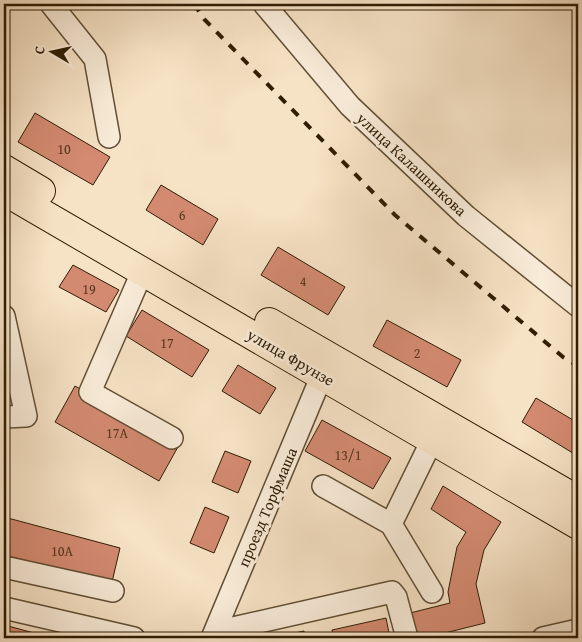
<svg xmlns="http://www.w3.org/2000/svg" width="582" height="642" font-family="'Gentium Book Plus',serif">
  <rect width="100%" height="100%" fill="#f6e2c5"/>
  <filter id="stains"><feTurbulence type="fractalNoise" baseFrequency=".004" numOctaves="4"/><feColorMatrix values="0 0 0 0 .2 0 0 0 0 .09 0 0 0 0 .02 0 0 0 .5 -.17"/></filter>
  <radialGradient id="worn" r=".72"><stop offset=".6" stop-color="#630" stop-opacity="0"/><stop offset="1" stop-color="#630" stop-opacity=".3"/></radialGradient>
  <!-- building -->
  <path fill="#d38a71" stroke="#2f1d04" d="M 35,113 L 110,157 L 93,185 L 18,142 Z
    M 161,185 L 218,219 L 203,245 L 146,210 Z
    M 278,247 L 345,287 L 328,315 L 261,275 Z
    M 73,265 L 119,290 L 106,312 L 59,287 Z
    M 142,310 L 209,350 L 192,377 L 126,336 Z
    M 387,320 L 461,360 L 447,387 L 373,346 Z
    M 238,365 L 276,388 L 260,414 L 222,391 Z
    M 75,386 L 179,445 L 159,481 L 55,422 Z
    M 536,398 L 578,423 L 578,452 L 576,455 L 522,422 Z
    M 322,420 L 391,458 L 373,489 L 305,451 Z
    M 225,451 L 251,461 L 238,493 L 212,482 Z
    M 443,486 L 501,522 L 484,550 L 476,584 L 485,623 L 425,638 L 416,638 L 410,613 L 450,603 L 448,592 L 457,547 L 466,532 L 431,509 Z
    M 205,507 L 229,517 L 214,553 L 190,543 Z
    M 4,517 L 120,548 L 112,582 L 4,555 Z
    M 386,618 L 390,638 L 333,638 L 332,630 Z
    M 8,626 L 45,636 L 45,638 L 5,638 Z
    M 304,631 L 305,638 L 271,638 Z"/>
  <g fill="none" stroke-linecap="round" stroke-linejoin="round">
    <defs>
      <path id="minor" d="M 51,4 L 95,59 L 109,137
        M 264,4 L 350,106 L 466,216 L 578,306
        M 143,270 L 90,392 L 172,438
        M 4,316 L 26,416 L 4,417
        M 323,486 L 391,524
        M 4,567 L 113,591
        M 432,592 L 391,524 L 439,426
        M 4,608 L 134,638
        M 215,632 L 392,592 L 396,597 L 407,638
        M 212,638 L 322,375
        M 543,638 L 578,630"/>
      <path id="highway" d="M 4,169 L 41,191
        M 4,191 L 578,525
        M 269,322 L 578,500"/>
    </defs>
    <!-- minor casing -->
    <use href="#minor" stroke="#614e34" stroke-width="24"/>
    <!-- highway casing -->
    <use href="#highway" stroke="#2f1d04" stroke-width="30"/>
    <!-- minor -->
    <use href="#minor" stroke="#f9ecd9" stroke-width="21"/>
    <!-- highway -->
    <use href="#highway" stroke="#f6e2c5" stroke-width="28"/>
    <!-- rail -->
    <path stroke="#2f1d04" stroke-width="4" stroke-dasharray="9 9" stroke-linecap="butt" d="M 194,4 L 204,19 L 395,215 L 563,357 L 578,366"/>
  </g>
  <g text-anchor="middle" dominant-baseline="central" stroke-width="5" stroke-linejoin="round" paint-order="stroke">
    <!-- number labels -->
    <g font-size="14" fill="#58381f">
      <text x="64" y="149">10</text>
      <text x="182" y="215">6</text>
      <text x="303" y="281">4</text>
      <text x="89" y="289">19</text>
      <text x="167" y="343">17</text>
      <text x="417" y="353">2</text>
      <text x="117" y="433">17А</text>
      <text x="348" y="455">13/1</text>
      <text x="62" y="551">10А</text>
    </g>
    <!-- street labels -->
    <g font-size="16" fill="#2f1d04" stroke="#f9ecd9">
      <text transform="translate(412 164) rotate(43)">улица Калашникова</text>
      <text transform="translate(291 357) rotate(30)">улица Фрунзе</text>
      <text transform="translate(267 507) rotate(-67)">проезд Торфмаша</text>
    </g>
  </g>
  <!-- margin -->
  <rect width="582" height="642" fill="none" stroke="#f6e2c5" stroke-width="20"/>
  <rect x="5" y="5" width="572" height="632" fill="none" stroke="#2f1d04" stroke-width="2.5"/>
  <rect x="10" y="10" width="562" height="622" fill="none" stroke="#2f1d04"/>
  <!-- north arrow -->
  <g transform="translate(52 52) rotate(279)" stroke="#f9ecd9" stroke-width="4" paint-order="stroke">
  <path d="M0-4L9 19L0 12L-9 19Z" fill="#2f1d04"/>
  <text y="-8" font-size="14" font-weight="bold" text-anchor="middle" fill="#2f1d04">С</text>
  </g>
  <rect width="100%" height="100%" filter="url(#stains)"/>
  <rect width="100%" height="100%" fill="url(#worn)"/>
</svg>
